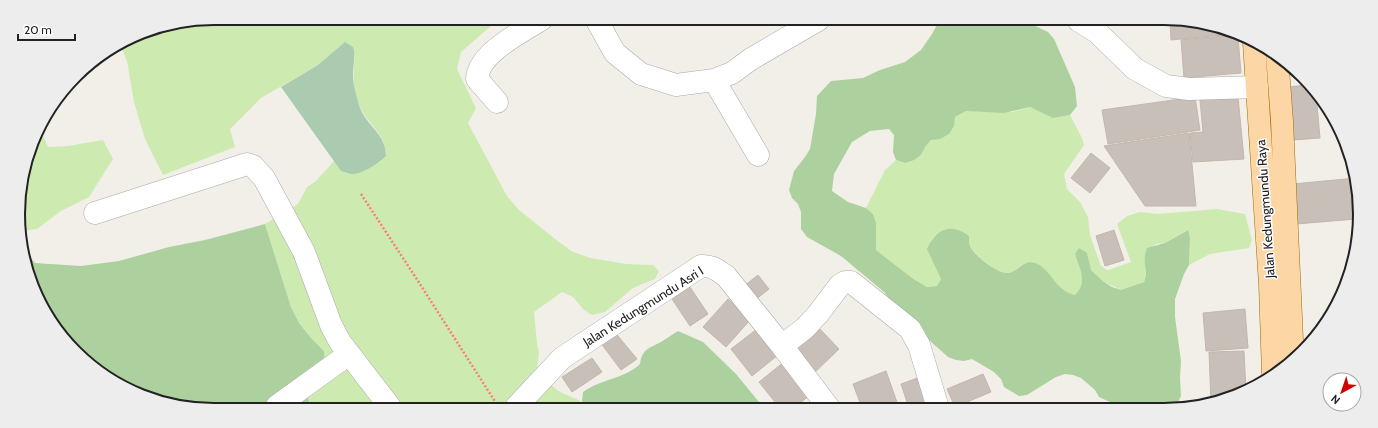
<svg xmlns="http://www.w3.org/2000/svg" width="1378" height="428" font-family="Cabin,sans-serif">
  <rect width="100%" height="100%" fill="#f2efe9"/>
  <!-- grass -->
  <path fill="#cdebb0" d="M 214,18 L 499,19 L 461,52 L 457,69 L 476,108 L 468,123 L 507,196 L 519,210 L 559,242 L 573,252 L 591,258 L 626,264 L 653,265 L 659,271 L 655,279 L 633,288 L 605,312 L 592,315 L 584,310 L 573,297 L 562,292 L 534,312 L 537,343 L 539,352 L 537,370 C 543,376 550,384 557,390 C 567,397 579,397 586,407 L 311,406 L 308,399 L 315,383 L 324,351 L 311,338 L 299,323 L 291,307 L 265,224 L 298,204 L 307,187 L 316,181 L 334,161 L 341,171 C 362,170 370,171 386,156 C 386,136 371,126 362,111 C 352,94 353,74 355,56 L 345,43 L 318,65 L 261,98 L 230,129 L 235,147 L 163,175 L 145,139 L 134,102 L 127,61 L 120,44 L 139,33 Z
    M 1030,107 C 1042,112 1057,118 1070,115 L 1082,138 L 1084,145 L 1064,174 L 1067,189 L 1080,202 L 1088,217 L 1090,235 L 1101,266 L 1107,270 L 1111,269 L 1131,262 L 1117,224 L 1127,216 L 1140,212 L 1157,214 L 1217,209 L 1245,214 L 1252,240 L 1249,248 L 1210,254 L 1189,265 L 1190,238 L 1187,230 L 1165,243 L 1156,244 L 1145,256 C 1144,266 1148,271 1144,282 L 1121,290 L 1104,282 L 1075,254 C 1080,269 1088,282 1076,295 L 1067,293 L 1053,280 L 1042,267 L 1024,263 C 1019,267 1014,272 1008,273 C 997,274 975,255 970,246 C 969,243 969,239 969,236 L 945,229 L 937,234 L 931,241 L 941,279 L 937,286 L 927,287 L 912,278 L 876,250 L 876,232 L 873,214 L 866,208 L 885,170 L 896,160 L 905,163 L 921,155 L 925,147 L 931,140 C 944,138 953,130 955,117 L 966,111 L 1012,112 Z
    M 39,126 L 48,147 L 68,146 L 103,140 L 113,159 L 89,197 L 61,211 L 37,229 L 22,231 L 20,189 Z"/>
  <!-- forest -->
  <path fill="#add19e" d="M 939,21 L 1001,21 L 1013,24 L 1031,24 L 1048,32 L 1054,39 L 1075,87 L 1077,106 L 1070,115 L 1053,118 L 1030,107 L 1004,113 L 966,111 L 955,117 L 954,126 L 949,134 L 940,139 L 931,140 L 925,147 L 921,155 L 914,160 L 905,163 L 896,160 L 893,152 L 894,135 L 889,129 L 870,131 L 852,142 L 834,174 L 832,191 L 848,202 L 866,208 L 873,214 L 876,223 L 876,250 L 912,278 L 927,287 L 937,286 L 941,279 L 927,249 C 936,229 950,222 969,236 C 969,239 969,243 970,246 C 974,255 996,273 1007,273 C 1018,273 1022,259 1035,263 C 1051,268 1054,290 1075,295 C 1088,282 1080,270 1075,254 L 1079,248 L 1087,253 L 1091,270 L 1104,282 L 1112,287 L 1121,290 L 1144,282 C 1147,273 1146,273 1145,265 C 1144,259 1145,253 1147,248 L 1165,243 L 1188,230 L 1190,238 L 1189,265 L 1184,274 L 1175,299 L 1175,317 L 1181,361 L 1180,378 L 1181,396 L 1175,408 L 1123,408 L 1099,397 L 1095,390 L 1081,378 L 1073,375 L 1065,374 L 1056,377 L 1027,395 L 1019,396 L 1004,387 L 1001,379 L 994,372 L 972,359 L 964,361 L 956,360 L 948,357 L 920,332 L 895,306 L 884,292 L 841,256 L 807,237 L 801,229 L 801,212 L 798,204 L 792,198 L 789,190 L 794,171 L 805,157 L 810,149 L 816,114 L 817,96 L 831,81 L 863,78 L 880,70 L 905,62 L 921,50 L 932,34 Z
    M 265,224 L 291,307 L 299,323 L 311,338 L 324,351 L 325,368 L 315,383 L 308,399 L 311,406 L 176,406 L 105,377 L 51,323 L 25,265 L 23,243 L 24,249 L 35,263 L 81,266 L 119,261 L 169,247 L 205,240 Z
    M 678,331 L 703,342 L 736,374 L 759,402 L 753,407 L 586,407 L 582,401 L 583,392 C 601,379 624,379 640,364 C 642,347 652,348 664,340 C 669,337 673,334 678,331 Z"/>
  <!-- cemetery -->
  <path fill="#aacbaf" d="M 345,42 L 353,47 C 356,58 353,64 353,75 C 353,86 357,98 360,108 C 367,126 386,134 386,156 C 379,163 361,175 351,174 C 348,173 344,172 341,171 L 281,87 L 318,65 Z"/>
  <!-- building -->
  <path fill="#c7bfb8" stroke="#c4b6ab" d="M 1170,22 L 1202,22 L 1233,34 L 1171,40 Z
    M 1234,35 L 1238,37 L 1241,73 L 1184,78 L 1181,40 Z
    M 1307,85 L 1316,94 L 1320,138 L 1293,140 L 1288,87 Z
    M 1195,97 L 1200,130 L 1108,144 L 1102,110 Z
    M 1238,97 L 1244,159 L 1193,162 L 1190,133 L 1203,132 L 1200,100 Z
    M 1189,133 L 1196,206 L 1145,206 L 1104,146 Z
    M 1091,153 L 1110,168 L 1090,193 L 1071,178 Z
    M 1356,178 L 1356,219 L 1296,224 L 1293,184 Z
    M 1114,230 L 1124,260 L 1105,266 L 1096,236 Z
    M 758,275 L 769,289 L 750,304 L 739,290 Z
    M 690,287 L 708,314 L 690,326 L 672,299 Z
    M 728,299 L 751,319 L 726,347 L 703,327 Z
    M 1245,309 L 1248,348 L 1206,351 L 1203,313 Z
    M 818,327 L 839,349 L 811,376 L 790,355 Z
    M 757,329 L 778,355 L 752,376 L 731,349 Z
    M 613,330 L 637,359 L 621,370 L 600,342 Z
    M 1244,351 L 1246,391 L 1239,395 L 1211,402 L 1209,352 Z
    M 592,358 L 602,372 L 572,392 L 562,377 Z
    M 784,362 L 810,395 L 794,408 L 779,407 L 759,382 Z
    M 886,371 L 899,408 L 862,408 L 853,384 Z
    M 983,374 L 991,392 L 955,407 L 947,389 Z
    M 923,376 L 930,408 L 909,408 L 901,384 Z"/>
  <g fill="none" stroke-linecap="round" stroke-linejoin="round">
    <defs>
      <path id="minor" d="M 596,19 L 615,53 L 641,74 L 676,85 L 714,80 L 732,73 L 751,59 L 818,20
        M 1079,21 L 1097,32 L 1135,69 L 1166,86 L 1189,89 L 1257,87
        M 714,80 L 758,155
        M 497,102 L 477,79 C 478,53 522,32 542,19
        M 95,213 L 247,164 L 253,166 L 264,178 L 304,252 L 331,325 L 340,342 L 390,407
        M 782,346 L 805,328 L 818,314 L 840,285 L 845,282 L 851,282 L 910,329 L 919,345 L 938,408
        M 277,406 L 349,354
        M 516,407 L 562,358 L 701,266 C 712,265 718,271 726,276 L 782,346 L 829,408"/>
      <path id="major" d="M 1254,43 L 1270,285 L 1273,374
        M 1277,55 L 1282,121 L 1293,361"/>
    </defs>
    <!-- minor casing -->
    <use href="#minor" stroke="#a9a9a9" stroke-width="23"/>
    <!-- major casing -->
    <use href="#major" stroke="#a06b00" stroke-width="23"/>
    <!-- path -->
    <path stroke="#fa8072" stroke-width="2.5" stroke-dasharray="2 2" stroke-linecap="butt" d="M 361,194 L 418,281 L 496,403"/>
    <!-- minor -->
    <use href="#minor" stroke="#fff" stroke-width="22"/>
    <!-- major -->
    <use href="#major" stroke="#fcd6a4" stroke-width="22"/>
  </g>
  <g text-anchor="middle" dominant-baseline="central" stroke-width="3" stroke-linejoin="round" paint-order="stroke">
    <!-- street labels -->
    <g font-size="13" fill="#222" stroke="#fff">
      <text transform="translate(1265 209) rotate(-94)">Jalan Kedungmundu Raya</text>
      <text transform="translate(643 306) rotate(-32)">Jalan Kedungmundu Asri I</text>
    </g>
  </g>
  <!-- crop -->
  <path d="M0 0H1378V428H0ZM214 25H1164A189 189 0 0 1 1353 214V214A189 189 0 0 1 1164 403H214A189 189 0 0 1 25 214V214A189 189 0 0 1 214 25Z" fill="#ededed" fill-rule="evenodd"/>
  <path fill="none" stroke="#222" stroke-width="2" d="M214 25H1164A189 189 0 0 1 1353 214V214A189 189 0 0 1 1164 403H214A189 189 0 0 1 25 214V214A189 189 0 0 1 214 25Z"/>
  <!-- north arrow -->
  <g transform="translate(1342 392) rotate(220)"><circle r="19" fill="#ffffff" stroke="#a7a7a7"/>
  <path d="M0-3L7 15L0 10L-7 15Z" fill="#d40000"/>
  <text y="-6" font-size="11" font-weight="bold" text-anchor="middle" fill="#222222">N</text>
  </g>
  <!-- scale -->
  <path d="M18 34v6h57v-6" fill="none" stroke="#222222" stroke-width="2"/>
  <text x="24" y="34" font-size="12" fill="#222222" stroke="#ffffff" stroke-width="3" paint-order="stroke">20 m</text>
</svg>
